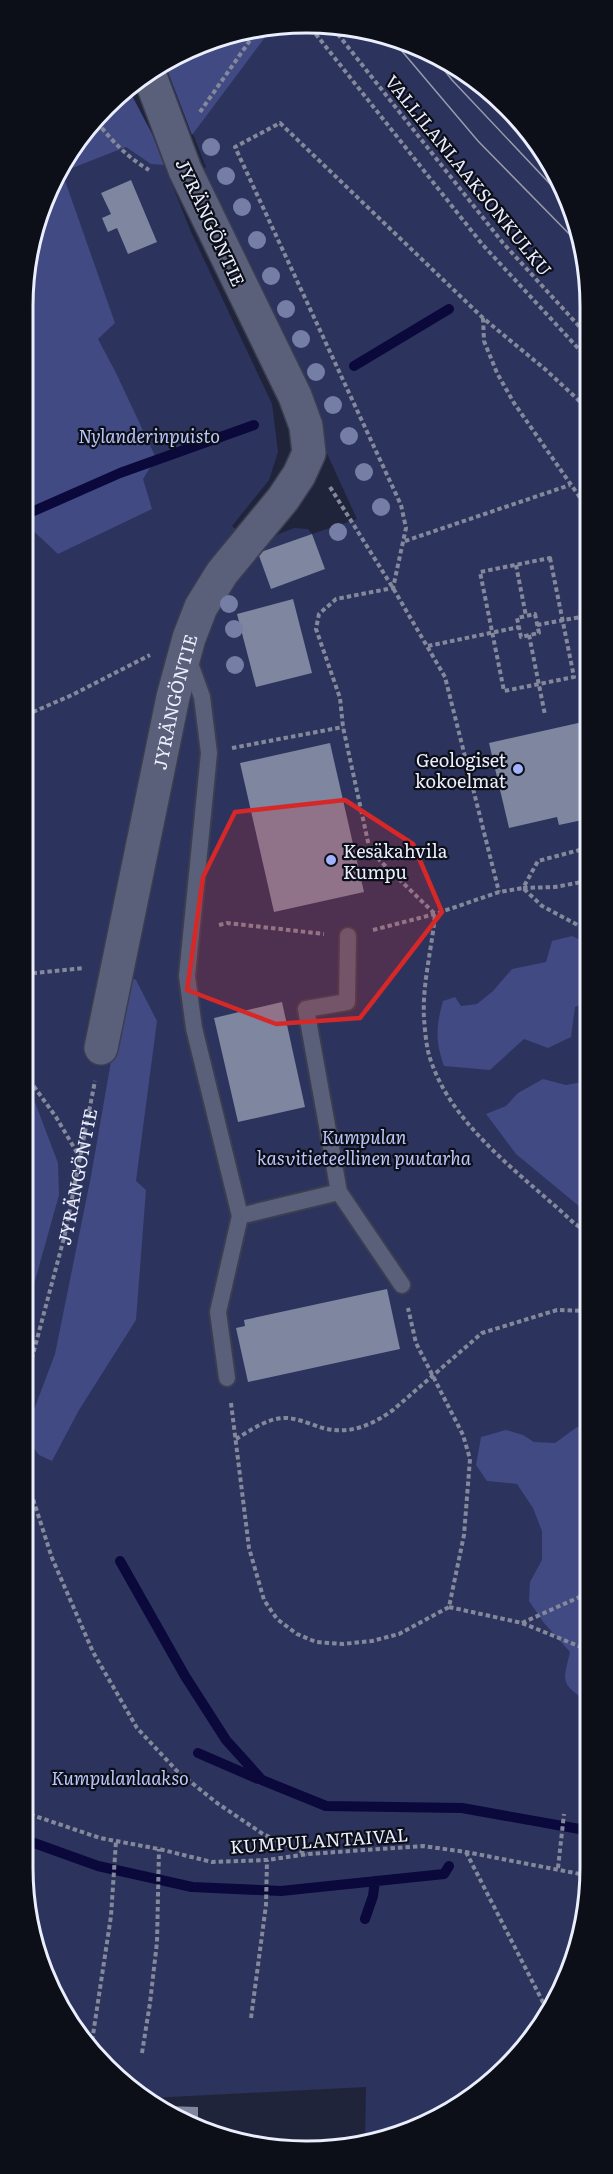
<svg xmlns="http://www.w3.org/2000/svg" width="613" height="2174" font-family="Literata,serif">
  <rect width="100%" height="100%" fill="#20243a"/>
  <!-- green -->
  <path fill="#2c335c" d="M 251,28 L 362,28 L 432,52 L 508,106 L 561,181 L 588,270 L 585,1923 L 543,2025 L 479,2093 L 380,2142 L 365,2143 L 366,2087 L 150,2098 L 93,2055 L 44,1976 L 23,1867 L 28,251 L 70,149 L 129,90 L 152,134 L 191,232 L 272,404 L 278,452 L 269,480 L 232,526 L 254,544 L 294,528 L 308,529 L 312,534 L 357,519 L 198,172 L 206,167 L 165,64 Z"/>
  <!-- forest -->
  <path fill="#414a83" d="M 251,28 L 267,28 L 269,32 L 192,135 L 165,64 Z
    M 129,90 L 152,134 L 164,165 L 151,164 L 126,147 L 62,172 L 115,323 L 98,339 L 116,373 L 156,458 L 143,479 L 152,509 L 58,554 L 27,525 L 28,251 L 70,149 Z
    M 572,936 L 587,943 L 587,1002 L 575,1007 L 571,1037 L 548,1048 L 524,1039 L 490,1070 L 444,1066 C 435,1041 436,1026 443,1001 L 455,997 L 461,1006 L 477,1004 L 493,991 L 512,969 L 546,962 L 552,941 Z
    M 126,975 L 136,980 L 157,1021 L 136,1181 L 146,1190 L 136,1320 L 79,1410 L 52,1461 L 39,1455 L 24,1436 L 55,1354 L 91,1176 Z
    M 543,1079 L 566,1085 L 587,1081 L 586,1212 L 516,1154 L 486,1114 L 506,1106 L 518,1093 Z
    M 25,1088 L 33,1097 L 58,1163 L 59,1195 L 24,1320 Z
    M 577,1427 L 586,1429 L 586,1701 C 560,1682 563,1682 570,1652 L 544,1623 L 529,1601 L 530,1582 L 542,1560 L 542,1531 L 533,1508 L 517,1484 L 487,1481 L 476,1465 L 481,1437 L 506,1430 L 523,1435 L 534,1442 L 555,1443 Z"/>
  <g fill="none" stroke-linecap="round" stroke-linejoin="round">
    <!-- stream -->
    <path stroke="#0b083c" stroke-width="10" d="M 354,366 L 449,309
      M 27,514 L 120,473 L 254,425
      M 120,1561 L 185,1676 L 226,1740 L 262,1780 L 326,1806 L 462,1808 L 585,1830
      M 198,1753 L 258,1779
      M 23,1839 L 98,1866 L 192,1887 L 281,1891 L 444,1874 L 449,1866
      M 365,1919 L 373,1896 L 375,1881"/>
  </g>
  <!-- building -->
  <path fill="#7f86a0" d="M 131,180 L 157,242 L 128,254 L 117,228 L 108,232 L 102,218 L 111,214 L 101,193 Z
    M 312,534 L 325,569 L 271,589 L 258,553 Z
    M 293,599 L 312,673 L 256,687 L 237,614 Z
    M 587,721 L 587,819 L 559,825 L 557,817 L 509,828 L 489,743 Z
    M 330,743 L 364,892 L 274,912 L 240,763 Z
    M 282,1002 L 305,1107 L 238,1122 L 214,1018 Z
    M 387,1289 L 400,1349 L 248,1382 L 236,1328 L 245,1326 L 244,1320 Z
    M 163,2106 L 198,2107 L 198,2127 L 181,2122 L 163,2109 Z"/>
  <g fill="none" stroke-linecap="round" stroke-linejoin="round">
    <defs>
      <path id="lane" d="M 188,658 L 202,697 L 209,753 L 187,976 L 194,1028 L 240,1216 L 218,1312 L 227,1378
        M 348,936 L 347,1002 L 306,1009 L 339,1192 L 402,1285
        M 240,1216 L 339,1192"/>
      <g id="street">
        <path id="s2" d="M 101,1048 L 173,697 L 189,638 L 201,607 L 222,573 L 283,499 L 299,475 L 309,453 L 306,426 L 295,396 L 185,170 L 148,71"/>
      </g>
    </defs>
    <!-- lane casing -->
    <use href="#lane" stroke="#3b3e51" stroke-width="20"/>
    <!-- street casing -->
    <use href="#street" stroke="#3b3e51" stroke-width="36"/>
    <!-- path -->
    <g stroke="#84889b" stroke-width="4" stroke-dasharray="4.5 3" stroke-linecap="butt">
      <path d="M 311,28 L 482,244 L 588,359"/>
      <path d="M 333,28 L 503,243 L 588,336"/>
      <path d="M 200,112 L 251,39 L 262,28"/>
      <path d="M 97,122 C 113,142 127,157 149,170"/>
      <path d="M 483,318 L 484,341 L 497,373 L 514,403 L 588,509"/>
      <path d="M 330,487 L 393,588 L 445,677 L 499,892"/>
      <path d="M 405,541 L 570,485"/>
      <path d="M 550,558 L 574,677 L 504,691 L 480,572 Z"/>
      <path d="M 516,565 L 526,616"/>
      <path d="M 535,614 L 539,633 L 521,637 L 517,618 Z"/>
      <path d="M 537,625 L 586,616 L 587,622"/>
      <path d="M 529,635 L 545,715"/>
      <path d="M 428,646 L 519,627"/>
      <path d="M 26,715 L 72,695 L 150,655"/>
      <path d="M 232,748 L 343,727"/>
      <path d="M 587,881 L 555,887 L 523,888 L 538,861 L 587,848"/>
      <path d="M 219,925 L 227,923 L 324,934"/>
      <path d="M 373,930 L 435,914 L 499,892 L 523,888 L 542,906 L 587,930"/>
      <path d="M 25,974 L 84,968"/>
      <path d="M 25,1074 L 56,1117 L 79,1156"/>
      <path d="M 586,1231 L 575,1224 C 523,1175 450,1126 429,1055 C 426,1044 425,1030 424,1019 C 422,984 432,949 435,914 L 370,851 L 343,727 L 340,698 L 316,629 L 319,614 L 336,599 L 393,588 L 406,528 L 401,505 L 235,147 L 280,123 L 483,318 L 546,370 L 588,409"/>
      <path id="s1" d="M 24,1388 L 65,1234 L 95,1081"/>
      <path d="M 231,1403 L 249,1548 L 264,1600 L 277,1619 L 297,1634 L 316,1642 L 343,1644 L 372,1641 L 399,1634 L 449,1607 L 464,1535 L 470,1459 L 463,1435 L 416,1343 L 408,1308"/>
      <path d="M 236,1439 C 251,1430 269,1417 287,1418 C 300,1419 312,1425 323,1428 C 350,1435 372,1425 393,1410 L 482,1333 L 557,1310 L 586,1311"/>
      <path d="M 24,1471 L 52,1558 L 93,1652 L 137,1728 L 177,1771 L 217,1803 L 263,1834 L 307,1854"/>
      <path d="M 449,1607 L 522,1623 L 586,1649"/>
      <path d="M 522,1623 L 586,1594"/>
      <path d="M 23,1812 L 100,1838 L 159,1849 L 212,1862 L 267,1860 L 308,1854 L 423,1846 L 466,1852 L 585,1875"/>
      <path d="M 466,1852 L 548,2012"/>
      <path d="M 558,1868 L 564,1814"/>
      <path d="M 251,2018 L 266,1905 L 267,1860"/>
      <path d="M 91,2048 L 111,1916 L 116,1841"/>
      <path d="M 142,2053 L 150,2003 L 157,1942 L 159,1849"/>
    </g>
    <!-- lane -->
    <use href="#lane" stroke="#5a6079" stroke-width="16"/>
    <!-- street -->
    <use href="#street" stroke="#5a6079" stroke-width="33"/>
    <!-- tram -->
    <path stroke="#989cad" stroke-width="1.5" d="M 390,37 L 478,141 L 581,246
      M 429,51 L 452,80 L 568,203"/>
  </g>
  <!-- trees -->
  <g fill="#757ea4">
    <circle cx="211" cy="147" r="9"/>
    <circle cx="226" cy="176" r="9"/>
    <circle cx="242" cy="207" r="9"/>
    <circle cx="257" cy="240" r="9"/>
    <circle cx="271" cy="276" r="9"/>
    <circle cx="286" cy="309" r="9"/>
    <circle cx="301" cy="339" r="9"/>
    <circle cx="316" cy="372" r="9"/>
    <circle cx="333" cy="405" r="9"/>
    <circle cx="349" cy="436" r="9"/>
    <circle cx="364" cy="472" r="9"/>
    <circle cx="381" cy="507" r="9"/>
    <circle cx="338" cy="532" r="9"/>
    <circle cx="229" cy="604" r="9"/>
    <circle cx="234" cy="629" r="9"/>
    <circle cx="235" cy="665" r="9"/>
  </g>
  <!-- marked area -->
  <path fill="#d62828" fill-opacity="0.2" stroke="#d62828" stroke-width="4.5" stroke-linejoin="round" d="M 345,800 L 413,844 L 442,912 L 360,1018 L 276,1024 L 187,990 L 203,877 L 235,812 Z"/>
  <!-- markers -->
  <g fill="#a3b2fd" stroke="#0c0e18" stroke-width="2">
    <circle cx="518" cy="769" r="6"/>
    <circle cx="331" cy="860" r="6"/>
  </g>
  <g text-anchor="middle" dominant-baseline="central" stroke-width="4.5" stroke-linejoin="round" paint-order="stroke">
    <!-- street labels -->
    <g font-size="18" fill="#eaeefd" stroke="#0c0e18">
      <text transform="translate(469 175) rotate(51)">VALLILANLAAKSONKULKU</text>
      <text transform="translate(211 222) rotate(65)">JYRÄNGÖNTIE</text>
      <text stroke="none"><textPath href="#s2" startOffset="354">JYRÄNGÖNTIE</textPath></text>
      <text stroke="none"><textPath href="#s1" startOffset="218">JYRÄNGÖNTIE</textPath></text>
      <text transform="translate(319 1840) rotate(-4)">KUMPULANTAIVAL</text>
    </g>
    <!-- park labels -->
    <g font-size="18" font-style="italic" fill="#bbc7fb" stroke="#0c0e18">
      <text x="149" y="435">Nylanderinpuisto</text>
      <text x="364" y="1136">Kumpulan<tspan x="364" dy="21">kasvitieteellinen puutarha</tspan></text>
      <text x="120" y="1777">Kumpulanlaakso</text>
    </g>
    <!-- poi labels -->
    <g font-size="18" fill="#eaeefd" stroke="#0c0e18" text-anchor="end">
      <text x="506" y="759">Geologiset<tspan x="506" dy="21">kokoelmat</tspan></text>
      <text x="343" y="850" text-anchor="start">Kesäkahvila<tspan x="343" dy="21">Kumpu</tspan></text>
    </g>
  </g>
  <!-- crop -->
  <path d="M0 0H613V2174H0ZM306 33H307A273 273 0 0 1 580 306V1868A273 273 0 0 1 307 2141H306A273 273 0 0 1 33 1868V306A273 273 0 0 1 306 33Z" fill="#0c0e18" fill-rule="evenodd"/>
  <path fill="none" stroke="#eaeefd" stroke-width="3" d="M306 33H307A273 273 0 0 1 580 306V1868A273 273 0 0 1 307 2141H306A273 273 0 0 1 33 1868V306A273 273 0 0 1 306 33Z"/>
</svg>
